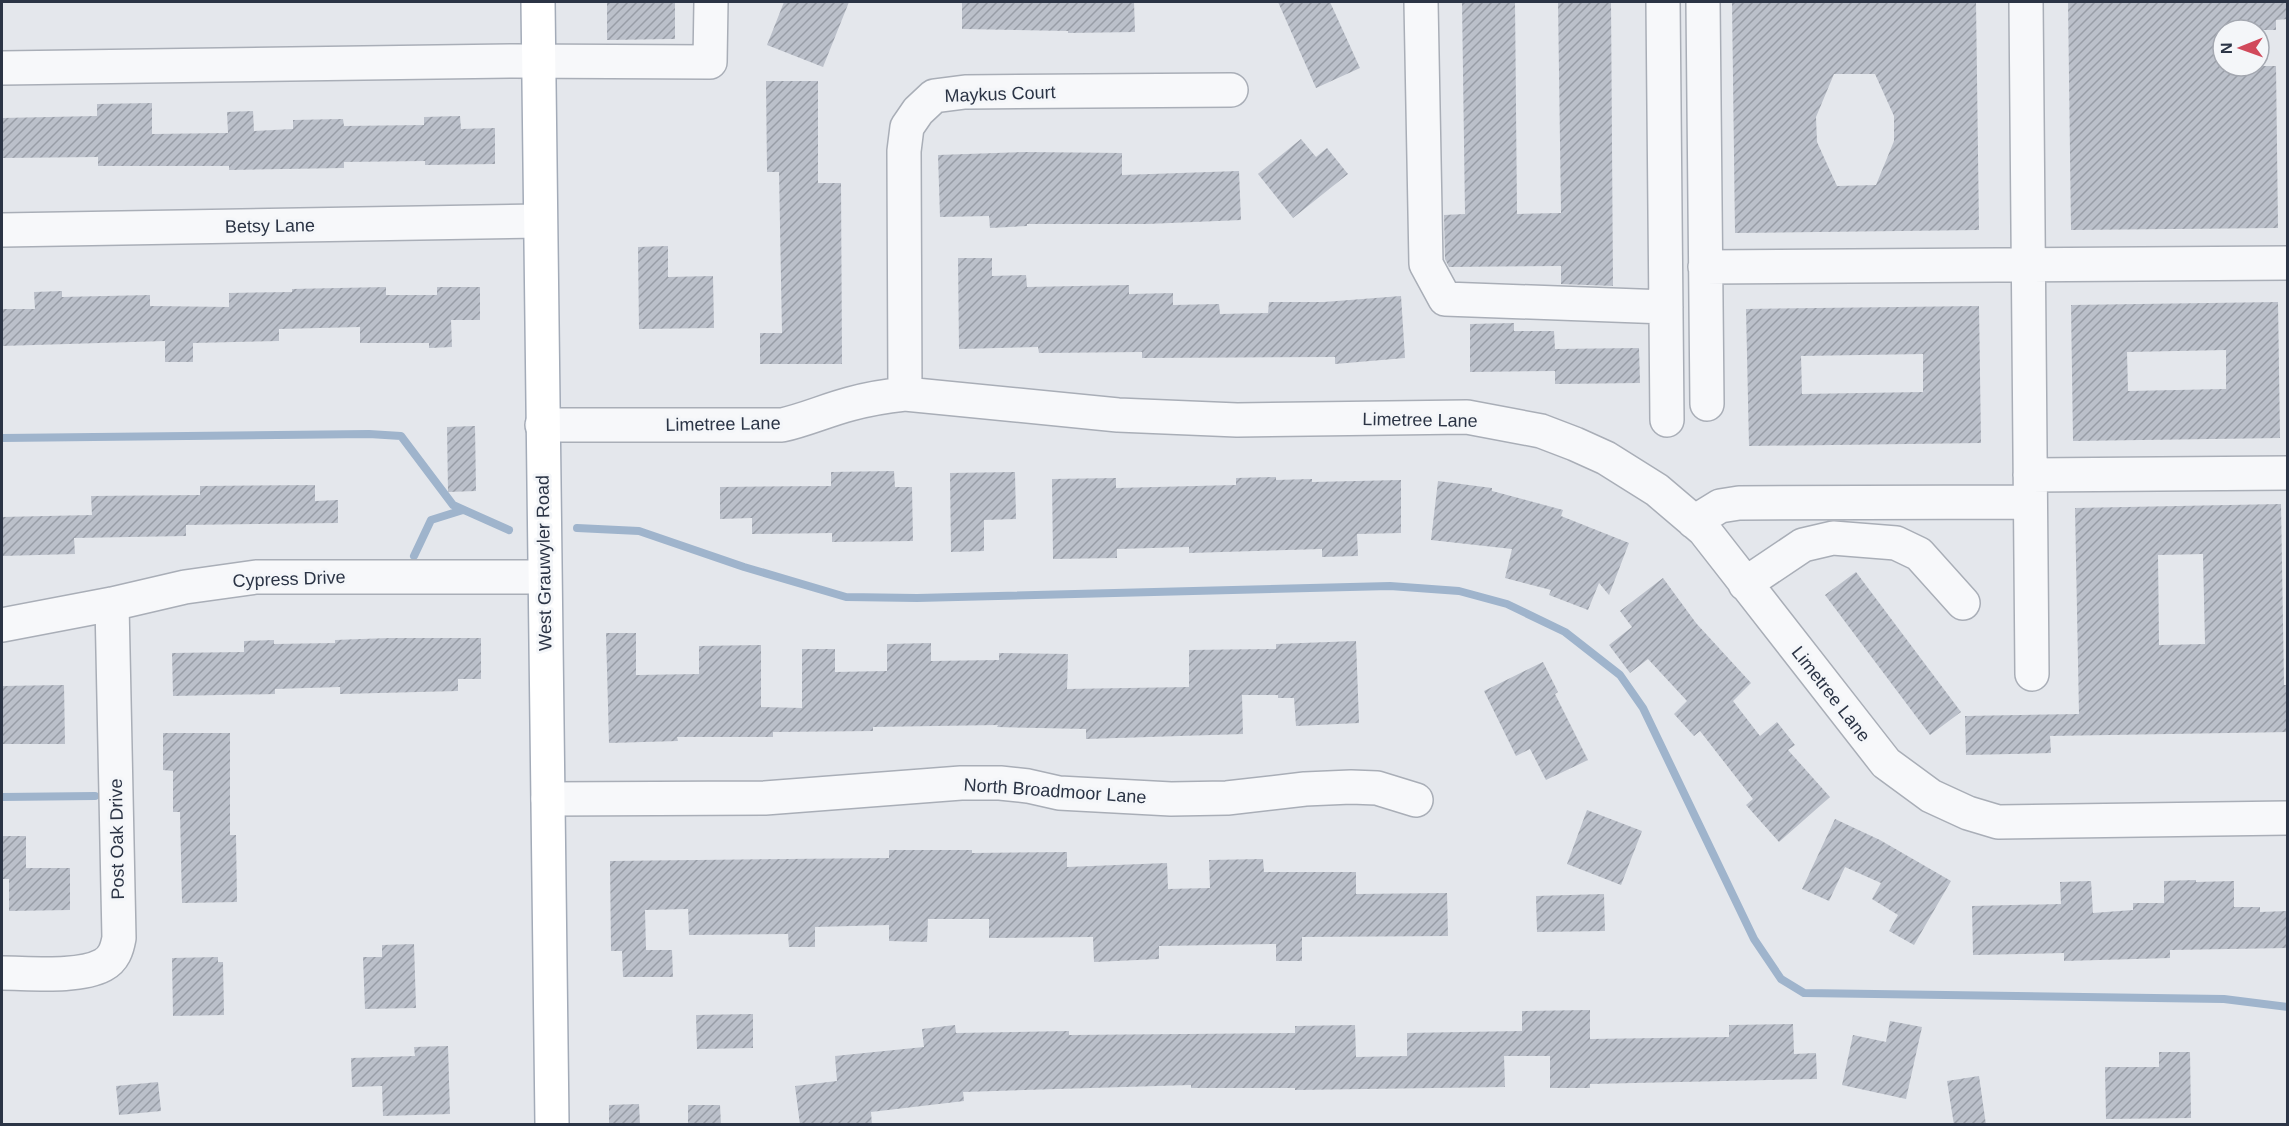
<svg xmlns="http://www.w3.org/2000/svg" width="2289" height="1126" font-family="Helvetica,sans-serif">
  <defs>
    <pattern id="building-hatch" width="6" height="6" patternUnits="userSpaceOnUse" patternTransform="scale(1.5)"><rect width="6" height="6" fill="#bbc0ca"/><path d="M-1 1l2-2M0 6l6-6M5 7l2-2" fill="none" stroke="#989da6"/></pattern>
  </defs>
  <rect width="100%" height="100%" fill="#e4e7ec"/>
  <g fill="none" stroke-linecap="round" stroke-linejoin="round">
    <!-- stream -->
    <path stroke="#9fb4cc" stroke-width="8" d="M 2,438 L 369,434 L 401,436 L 453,505 L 509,530
      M 577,528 L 639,531 L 744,567 L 846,597 L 917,598 L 1390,586 L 1459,591 L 1507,604 L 1565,632 L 1620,675 L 1643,708 L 1754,939 L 1781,979 L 1804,993 L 2224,999 L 2288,1007
      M 414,556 L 431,520 L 463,510
      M 2,797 L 95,796"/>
  </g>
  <!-- building -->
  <path fill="url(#building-hatch)" fill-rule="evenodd" d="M 607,2 L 675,2 L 675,39 L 607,40 Z
    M 784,2 L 849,2 L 823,67 L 767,45 Z
    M 962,2 L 1134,2 L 1135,32 L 1068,33 L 1068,31 L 962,29 Z
    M 1278,2 L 1330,2 L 1360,68 L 1316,88 Z
    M 1462,2 L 1515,2 L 1517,214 L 1561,213 L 1558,2 L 1611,2 L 1613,286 L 1561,284 L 1561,266 L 1449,267 L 1445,259 L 1444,215 L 1465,214 Z
    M 1732,2 L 1976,2 L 1979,230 L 1735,233 ZM 1834,74 L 1875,74 L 1894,116 L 1894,141 L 1876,185 L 1837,186 L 1817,142 L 1816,117 Z
    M 2068,2 L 2288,2 L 2288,19 L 2276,20 L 2276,30 L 2223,30 L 2223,66 L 2276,66 L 2278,228 L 2071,230 Z
    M 766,81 L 818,81 L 818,183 L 841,183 L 842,364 L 760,364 L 760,333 L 782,333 L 779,172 L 767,172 Z
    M 152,103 L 152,134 L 228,133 L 227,112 L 253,111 L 254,131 L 293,129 L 293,120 L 343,119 L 344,126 L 424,125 L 424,117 L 460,116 L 461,129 L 495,128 L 495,164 L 425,165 L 425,161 L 344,162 L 344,168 L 229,170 L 229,166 L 98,166 L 98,157 L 2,158 L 2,118 L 97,116 L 97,104 Z
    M 1301,139 L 1316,157 L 1327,148 L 1348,174 L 1293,218 L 1258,174 Z
    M 1025,152 L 1122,153 L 1122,175 L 1239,171 L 1241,220 L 1147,224 L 1027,224 L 1027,226 L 990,228 L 989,216 L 940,217 L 938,155 Z
    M 668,246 L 668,277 L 713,276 L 714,328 L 639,329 L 638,247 Z
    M 958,258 L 992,258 L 992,276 L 1026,275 L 1027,287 L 1129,285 L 1129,294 L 1173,293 L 1173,305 L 1219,304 L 1220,314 L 1268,313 L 1269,302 L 1324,302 L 1401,296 L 1405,358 L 1335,364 L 1335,357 L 1142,358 L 1142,352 L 1039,353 L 1038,347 L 959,349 Z
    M 386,287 L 386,295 L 437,295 L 437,287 L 480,287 L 480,320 L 451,320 L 452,347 L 429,348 L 429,343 L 360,343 L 360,327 L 279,329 L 279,341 L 193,343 L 193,362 L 165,362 L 165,341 L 2,346 L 2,309 L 35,309 L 34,292 L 62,291 L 62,297 L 150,295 L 150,306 L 229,307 L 229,293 L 292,292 L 292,289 Z
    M 2278,302 L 2280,438 L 2073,441 L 2071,305 ZM 2226,350 L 2226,389 L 2128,391 L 2127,352 Z
    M 1979,306 L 1981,443 L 1749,446 L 1746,309 ZM 1923,354 L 1923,392 L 1802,394 L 1801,356 Z
    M 1514,323 L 1514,331 L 1554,331 L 1555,349 L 1639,348 L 1640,383 L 1555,384 L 1555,371 L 1470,372 L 1470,324 Z
    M 475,426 L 476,491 L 448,492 L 447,427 Z
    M 894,471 L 895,487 L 912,487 L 913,541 L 832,542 L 832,533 L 752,534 L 752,518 L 720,519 L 720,487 L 831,486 L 831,472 Z
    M 1015,472 L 1016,519 L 984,520 L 984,551 L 951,552 L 950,473 Z
    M 1276,477 L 1276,480 L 1312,479 L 1312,482 L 1401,480 L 1401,533 L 1357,534 L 1358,556 L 1322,557 L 1322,549 L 1189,553 L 1189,547 L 1117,549 L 1117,558 L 1053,559 L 1052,479 L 1116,478 L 1116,488 L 1236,485 L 1236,478 Z
    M 1438,481 L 1492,488 L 1492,491 L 1563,510 L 1561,516 L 1629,543 L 1609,595 L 1599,583 L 1588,610 L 1549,595 L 1551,590 L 1505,578 L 1512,549 L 1431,540 Z
    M 315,485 L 315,501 L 338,500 L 338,523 L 186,525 L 186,536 L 74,538 L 75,554 L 2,556 L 2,517 L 92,515 L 91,496 L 200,495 L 200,486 Z
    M 2281,504 L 2284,685 L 2288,685 L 2288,732 L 2050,736 L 2051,753 L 1966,755 L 1965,716 L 2079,714 L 2075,508 ZM 2203,554 L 2205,644 L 2159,645 L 2158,555 Z
    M 1856,572 L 1961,712 L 1930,735 L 1825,595 Z
    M 1663,578 L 1696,623 L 1751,683 L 1733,701 L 1760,736 L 1777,722 L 1795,745 L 1788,750 L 1830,797 L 1779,842 L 1746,805 L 1753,799 L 1700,731 L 1694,736 L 1674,714 L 1687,701 L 1648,659 L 1630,673 L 1609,645 L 1632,627 L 1620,611 Z
    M 606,633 L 636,633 L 636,675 L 699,674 L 699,646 L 761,645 L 761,707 L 802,708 L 802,649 L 835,649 L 835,672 L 887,671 L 887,644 L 931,643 L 931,661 L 999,660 L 999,653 L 1068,654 L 1067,689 L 1189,687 L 1189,650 L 1276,649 L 1276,644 L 1356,641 L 1359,723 L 1296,726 L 1294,698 L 1278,698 L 1278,695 L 1242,695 L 1243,734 L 1086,739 L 1086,729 L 997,727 L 998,725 L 873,727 L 873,731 L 773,732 L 773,737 L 677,737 L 678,741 L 609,743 Z
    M 389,638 L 481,638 L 481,679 L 458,679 L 458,691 L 340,694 L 340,687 L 275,689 L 275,694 L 173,696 L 172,653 L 244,652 L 244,641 L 274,640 L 274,644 L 335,643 L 335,640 Z
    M 1543,662 L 1558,692 L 1555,694 L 1588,760 L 1546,780 L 1530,749 L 1516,756 L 1484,691 Z
    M 64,685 L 65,744 L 2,744 L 2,686 Z
    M 163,733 L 230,733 L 230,835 L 236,835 L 237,902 L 182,903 L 180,812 L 173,812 L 173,771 L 163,770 Z
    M 1587,810 L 1642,831 L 1621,885 L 1567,864 Z
    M 1835,819 L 1880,840 L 1951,881 L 1914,945 L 1889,931 L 1898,915 L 1872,899 L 1881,883 L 1845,867 L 1829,901 L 1802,889 Z
    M 2,836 L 26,836 L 26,868 L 70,868 L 70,910 L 9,911 L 9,879 L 2,879 Z
    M 889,850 L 972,850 L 972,853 L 1067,852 L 1067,867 L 1167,863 L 1168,889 L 1210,888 L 1209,860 L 1263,859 L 1264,872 L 1356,872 L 1356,894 L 1447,893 L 1448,936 L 1302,937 L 1302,961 L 1276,961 L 1276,944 L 1159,946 L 1159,959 L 1094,962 L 1093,937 L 989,938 L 989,919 L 928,919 L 927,942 L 889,941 L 889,925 L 815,927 L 815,947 L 789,947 L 788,934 L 689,935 L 688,909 L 645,910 L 646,950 L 672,950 L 673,977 L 623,977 L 622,951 L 611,951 L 610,861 L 889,858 Z
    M 2196,880 L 2196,882 L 2234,881 L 2234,907 L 2260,907 L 2260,912 L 2288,911 L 2288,948 L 2170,950 L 2170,958 L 2064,961 L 2064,953 L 1973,955 L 1972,906 L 2061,904 L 2060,882 L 2091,881 L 2093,913 L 2133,910 L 2133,903 L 2164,903 L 2164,881 Z
    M 1604,894 L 1605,931 L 1537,932 L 1536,896 Z
    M 414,944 L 416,1008 L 365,1009 L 363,957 L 382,957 L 382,945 Z
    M 218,957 L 218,962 L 223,962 L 224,1015 L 173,1016 L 172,958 Z
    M 1590,1010 L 1590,1039 L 1729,1037 L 1729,1025 L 1793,1024 L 1794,1054 L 1816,1053 L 1817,1079 L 1590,1084 L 1590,1088 L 1550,1088 L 1550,1056 L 1504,1056 L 1505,1087 L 1295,1090 L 1295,1088 L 1191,1088 L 1191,1085 L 963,1092 L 964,1101 L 871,1112 L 872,1125 L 800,1125 L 795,1086 L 837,1081 L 835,1056 L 924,1047 L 922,1029 L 955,1025 L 956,1033 L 1069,1031 L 1069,1035 L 1295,1033 L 1295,1026 L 1355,1025 L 1356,1057 L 1407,1056 L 1407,1033 L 1522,1031 L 1522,1011 Z
    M 753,1014 L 753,1048 L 697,1049 L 696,1015 Z
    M 1890,1021 L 1922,1027 L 1906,1099 L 1842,1085 L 1853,1035 L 1886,1042 Z
    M 448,1046 L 450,1114 L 383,1116 L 382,1086 L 352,1087 L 351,1058 L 415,1056 L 414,1047 Z
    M 2159,1052 L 2190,1052 L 2191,1118 L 2106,1119 L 2105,1067 L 2159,1067 Z
    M 1979,1076 L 1986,1125 L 1954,1125 L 1947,1081 Z
    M 158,1082 L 161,1111 L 119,1115 L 116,1086 Z
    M 639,1104 L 640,1125 L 609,1125 L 609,1105 Z
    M 688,1105 L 720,1105 L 721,1125 L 688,1125 Z"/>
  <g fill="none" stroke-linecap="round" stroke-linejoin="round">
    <defs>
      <path id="minor" d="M 1421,2 L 1426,264 L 1445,299 L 1666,307
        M 1663,2 L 1667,420
        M 1703,2 L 1707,404
        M 2026,2 L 2032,674
        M 2,68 L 512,61 L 710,62 L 711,2
        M 2,230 L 539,221
        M 1705,267 L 2288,263
        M 905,394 L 904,151 L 907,127 L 918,111 L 934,96 L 965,92 L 1231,90
        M 542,425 L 782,425 C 805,420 827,410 850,404 C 868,399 886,396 905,394 L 1118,415 L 1237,420 L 1467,417 L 1541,431 L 1575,444 L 1606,458 L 1657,490 L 1704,530 L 1886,763 L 1931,796 L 1968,813 L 1998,822 L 2288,818
        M 2030,475 L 2288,473
        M 1694,522 L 1720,506 L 1739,503 L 2030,502
        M 1745,584 L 1803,545 L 1833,538 L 1896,543 L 1919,554 L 1963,603
        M 2,625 L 112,604 L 185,587 L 256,577 L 544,577
        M 548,799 L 765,798 L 961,783 L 1000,783 L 1028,786 L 1059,793 L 1171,799 L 1227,798 L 1305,789 L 1351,787 L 1377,788 L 1416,800
        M 2,973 C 30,973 79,978 103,965 C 114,959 117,949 119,938 L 112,604"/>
      <path id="major" d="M 538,2 L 552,1124"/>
    </defs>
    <!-- minor casing -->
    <use href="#minor" stroke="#a9aeb7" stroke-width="36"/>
    <!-- major casing -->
    <use href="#major" stroke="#a3abb8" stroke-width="36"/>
    <!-- minor -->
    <use href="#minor" stroke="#f7f8fa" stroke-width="33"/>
    <!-- major -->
    <use href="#major" stroke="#fff" stroke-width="33"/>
  </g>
  <g text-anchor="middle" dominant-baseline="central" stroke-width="6" stroke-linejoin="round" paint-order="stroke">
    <!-- street labels -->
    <g font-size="18" fill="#2b3445" stroke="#f4f6f9">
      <text transform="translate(1000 94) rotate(-2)">Maykus Court</text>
      <text transform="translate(270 226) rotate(-1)">Betsy Lane</text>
      <text transform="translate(1420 420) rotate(1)">Limetree Lane</text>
      <text transform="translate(723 424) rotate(-1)">Limetree Lane</text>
      <text transform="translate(544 563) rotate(-91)">West Grauwyler Road</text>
      <text transform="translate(289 579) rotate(-2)">Cypress Drive</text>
      <text transform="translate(1831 694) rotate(52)">Limetree Lane</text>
      <text transform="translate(1055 791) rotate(4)">North Broadmoor Lane</text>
      <text transform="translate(117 839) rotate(-91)">Post Oak Drive</text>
    </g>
  </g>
  <!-- border -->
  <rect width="2289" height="1126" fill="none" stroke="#2b3445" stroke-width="6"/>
  <!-- north arrow -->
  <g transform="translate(2241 48) rotate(269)"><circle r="28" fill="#f4f6f9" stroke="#a4a8b1" stroke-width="1.5"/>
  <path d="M0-4.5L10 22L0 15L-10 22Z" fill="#d1495b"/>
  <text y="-9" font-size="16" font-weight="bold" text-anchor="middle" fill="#2b3445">N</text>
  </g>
</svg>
